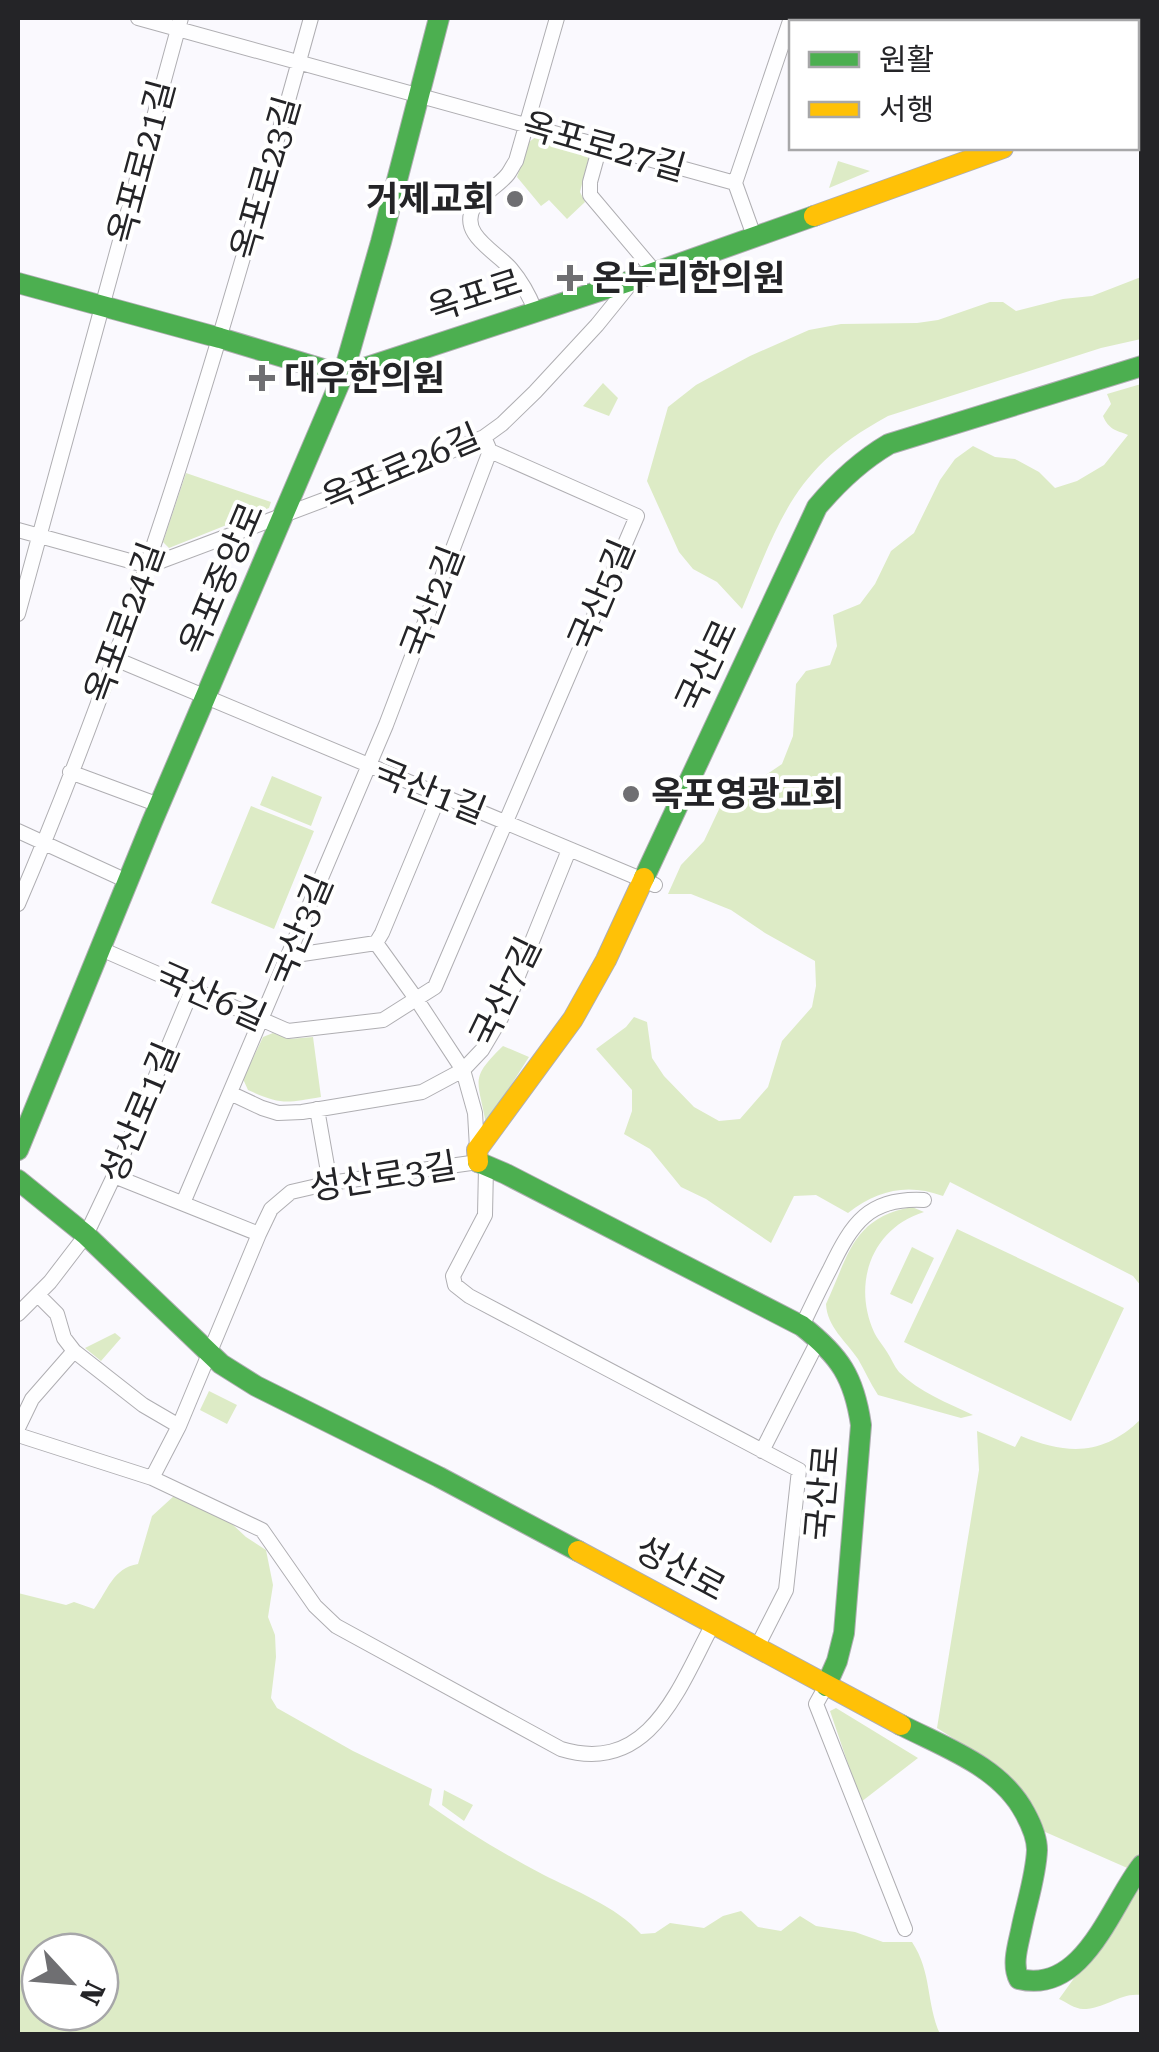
<svg xmlns="http://www.w3.org/2000/svg" width="1159" height="2052" font-family="'Roboto Serif','Noto Sans KR',serif">
  <rect width="100%" height="100%" fill="#faf9fe"/>
  <!-- green -->
  <path fill="#ddebc6" fill-rule="evenodd" d="M 537,136 L 586,150 L 589,156 L 580,192 L 585,202 L 567,219 L 549,200 L 541,206 L 517,177 L 529,142 Z
    M 838,161 L 870,171 L 829,188 Z
    M 1141,277 L 1141,339 L 1101,348 L 888,416 C 794,467 781,517 742,609 L 717,582 L 693,569 L 679,552 L 647,481 L 668,407 L 696,385 L 750,356 L 809,330 L 841,324 L 917,323 L 938,320 L 990,302 L 1003,302 L 1016,311 L 1063,299 L 1092,296 Z
    M 603,383 L 618,398 L 609,416 L 583,406 Z
    M 1141,384 L 1141,1286 L 1133,1276 L 950,1182 L 943,1196 C 907,1183 878,1190 848,1213 L 816,1195 L 794,1196 L 771,1243 L 706,1199 L 681,1187 L 650,1149 L 624,1134 L 632,1111 L 632,1090 L 596,1049 L 626,1027 L 634,1017 L 647,1022 L 652,1058 L 664,1076 L 694,1107 L 719,1121 L 740,1119 L 768,1087 L 782,1041 L 812,1007 L 816,986 L 815,961 L 765,933 L 731,910 L 691,894 L 668,894 L 681,865 L 704,841 L 721,805 L 782,764 L 793,736 L 796,684 L 806,671 L 830,665 L 837,646 L 833,615 L 860,604 L 875,584 L 891,551 L 914,533 L 940,480 L 955,459 L 973,446 L 995,457 L 1015,459 L 1039,472 L 1055,488 L 1077,481 L 1104,465 L 1128,435 C 1116,430 1109,430 1103,416 L 1111,404 L 1107,394 Z
    M 186,473 L 271,502 L 269,508 L 169,548 L 163,542 Z
    M 272,776 L 322,797 L 311,826 L 260,805 Z
    M 251,806 L 314,831 L 274,929 L 211,903 Z
    M 273,1033 L 289,1039 L 313,1037 L 321,1097 C 286,1103 281,1105 248,1090 L 243,1079 L 263,1037 Z
    M 503,1046 L 529,1057 L 486,1124 C 478,1079 469,1079 503,1046 Z
    M 912,1207 L 924,1212 C 872,1228 852,1283 874,1332 C 877,1339 883,1345 887,1352 C 891,1358 894,1366 899,1372 C 919,1392 948,1403 973,1415 L 961,1418 L 878,1395 C 870,1383 865,1371 858,1359 C 846,1341 827,1327 826,1304 C 849,1255 852,1218 912,1207 Z
    M 957,1229 L 1124,1308 L 1071,1421 L 904,1342 Z
    M 912,1247 L 934,1258 L 912,1304 L 890,1294 Z
    M 115,1333 L 121,1338 L 101,1361 L 85,1348 Z
    M 209,1391 L 237,1405 L 227,1424 L 200,1410 Z
    M 1141,1419 L 1141,1874 L 1043,1831 L 978,1754 L 937,1728 L 979,1470 L 977,1431 L 1015,1447 L 1021,1436 C 1068,1455 1103,1456 1141,1419 Z
    M 175,1495 L 231,1523 L 246,1537 L 266,1550 L 273,1585 L 268,1617 L 275,1635 L 276,1657 L 271,1698 L 277,1708 L 353,1751 L 432,1789 L 429,1805 C 466,1831 502,1853 542,1874 C 575,1891 616,1906 641,1934 L 655,1933 L 670,1923 L 704,1928 L 723,1916 L 741,1911 L 758,1927 L 781,1931 L 800,1916 L 816,1926 L 855,1932 L 883,1942 L 912,1942 C 932,1972 926,2003 940,2034 L 18,2034 L 18,1593 L 66,1605 L 74,1602 L 94,1609 C 108,1590 113,1568 138,1564 L 152,1516 ZM 40,1952 L 100,1952 L 100,2012 L 40,2012 Z
    M 836,1708 L 918,1758 L 861,1802 L 830,1711 Z
    M 444,1790 L 473,1805 L 464,1821 L 442,1805 Z
    M 1141,1886 L 1141,1995 C 1121,1992 1105,2009 1083,2009 C 1075,2009 1066,2002 1059,1999 Z"/>
  <g fill="none" stroke-linecap="round" stroke-linejoin="round">
    <defs>
      <path id="street" d="M 138,18 L 735,183 L 754,236
        M 600,146 L 590,182 L 590,195 L 655,272
        M 735,183 L 791,18
        M 535,310 C 529,295 522,282 511,269 C 497,252 458,234 474,207 C 482,193 498,187 508,174 C 511,170 513,165 516,161 L 557,18
        M 18,530 L 148,566 L 430,460 L 484,437 L 502,424 L 535,392 L 597,325 L 631,283
        M 18,614 L 181,18
        M 113,658 L 655,885
        M 70,772 L 159,805
        M 18,831 L 127,881
        M 18,904 C 141,618 228,318 311,18
        M 376,943 L 417,1000 L 463,1070 L 475,1113 L 477,1148
        M 101,949 L 288,1031 L 383,1020 L 435,987 L 637,516 L 490,451
        M 289,956 L 376,943 L 382,933 L 439,796
        M 230,1093 L 262,1108 L 278,1113 L 302,1112 L 422,1092 L 463,1070 L 482,1050 L 501,1018 L 569,850
        M 317,1109 L 330,1183
        M 486,1167 L 485,1215 L 453,1276 L 455,1285 L 469,1296 L 799,1470 L 786,1590 L 757,1647
        M 114,1176 L 259,1234
        M 183,1203 L 386,725 L 490,451 L 484,437
        M 38,1295 L 57,1314 L 64,1338 L 74,1351 L 143,1405 L 179,1426
        M 18,1314 L 50,1282 L 86,1235 L 114,1176 L 192,990
        M 802,1326 C 811,1307 820,1288 830,1269 C 852,1223 869,1197 924,1200
        M 18,1428 L 32,1399 L 74,1351
        M 18,1435 L 152,1478 L 179,1426 L 259,1234 L 271,1209 L 291,1192 L 330,1183 L 478,1162
        M 762,1451 L 819,1339
        M 152,1478 L 262,1530 L 315,1606 L 336,1626 L 561,1749 C 650,1776 679,1687 713,1624
        M 826,1686 L 816,1704 L 905,1929"/>
      <path id="fast" d="M 953,18 L 957,22
        M 1136,97 L 1142,95
        M 18,283 L 220,338 L 343,375 L 633,280 L 814,216
        M 644,878 L 817,507 C 838,482 860,461 889,444 L 1142,366
        M 18,1150 L 152,822 L 343,375 L 381,242 L 439,18
        M 478,1162 L 506,1174 L 802,1326 C 840,1356 854,1377 861,1425 L 844,1633 L 837,1661 L 826,1686
        M 18,1180 L 86,1235 L 221,1364 L 256,1386 L 439,1477 L 578,1551
        M 901,1725 C 946,1748 1001,1767 1025,1813 C 1031,1824 1037,1837 1037,1850 C 1036,1875 1027,1902 1022,1926 C 1019,1942 1011,1964 1019,1979 C 1084,1995 1111,1904 1142,1865"/>
      <path id="slow" d="M 814,216 L 1003,148
        M 478,1162 L 477,1150 L 573,1019 L 606,960 L 644,878
        M 578,1551 L 901,1725"/>
    </defs>
    <!-- street casing -->
    <use href="#street" stroke="#afaeb2" stroke-width="16"/>
    <!-- fast casing -->
    <use href="#fast" stroke="#afaeb2" stroke-width="22"/>
    <!-- slow casing -->
    <use href="#slow" stroke="#afaeb2" stroke-width="22"/>
    <!-- street -->
    <use href="#street" stroke="#fefeff" stroke-width="14"/>
    <!-- fast -->
    <use href="#fast" stroke="#4caf50" stroke-width="20"/>
    <!-- slow -->
    <use href="#slow" stroke="#ffc107" stroke-width="20"/>
  </g>
  <!-- markers -->
  <g fill="#6f6f72" stroke="#fff" stroke-width="4">
    <circle cx="515" cy="199" r="10"/>
    <path d="M565 263h10v10h10v10h-10v10h-10v-10h-10v-10h10z"/>
    <path d="M257 363h10v10h10v10h-10v10h-10v-10h-10v-10h10z"/>
    <circle cx="631" cy="794" r="10"/>
  </g>
  <g text-anchor="middle" dominant-baseline="central" stroke-width="8" stroke-linejoin="round" paint-order="stroke">
    <!-- street labels -->
    <g font-size="35" fill="#242427" stroke="#fff">
      <text transform="translate(604 147) rotate(16)">옥포로27길</text>
      <text transform="translate(142 162) rotate(-75)">옥포로21길</text>
      <text transform="translate(266 178) rotate(-74)">옥포로23길</text>
      <text transform="translate(475 296) rotate(-18)">옥포로</text>
      <text transform="translate(401 468) rotate(-23)">옥포로26길</text>
      <text transform="translate(222 579) rotate(-67)">옥포중앙로</text>
      <text transform="translate(602 595) rotate(-67)">국산5길</text>
      <text transform="translate(433 602) rotate(-69)">국산2길</text>
      <text transform="translate(125 623) rotate(-70)">옥포로24길</text>
      <text transform="translate(707 666) rotate(-65)">국산로</text>
      <text transform="translate(430 792) rotate(22)">국산1길</text>
      <text transform="translate(300 930) rotate(-67)">국산3길</text>
      <text transform="translate(506 992) rotate(-64)">국산7길</text>
      <text transform="translate(211 997) rotate(24)">국산6길</text>
      <text transform="translate(140 1113) rotate(-67)">성산로1길</text>
      <text transform="translate(383 1177) rotate(-9)">성산로3길</text>
      <text transform="translate(823 1493) rotate(-85)">국산로</text>
      <text transform="translate(680 1569) rotate(28)">성산로</text>
    </g>
    <!-- poi labels -->
    <g font-size="35" font-weight="bold" fill="#242427" stroke="#fff" text-anchor="start">
      <text x="495" y="199" text-anchor="end">거제교회</text>
      <text x="592" y="278">온누리한의원</text>
      <text x="284" y="378">대우한의원</text>
      <text x="651" y="794">옥포영광교회</text>
    </g>
  </g>
  <!-- border -->
  <rect width="1159" height="2052" fill="none" stroke="#242427" stroke-width="40"/>
  <!-- legend -->
  <rect x="789" y="20" width="350" height="130" fill="#ffffff" stroke="#a7a7a9" stroke-width="2.5"/>
  <rect x="809" y="52" width="50" height="15" fill="#4caf50" stroke="#a7a7a9" stroke-width="2.5"/>
  <text x="879" y="70" font-size="30" fill="#242427">원활</text>
  <rect x="809" y="102" width="50" height="15" fill="#ffc107" stroke="#a7a7a9" stroke-width="2.5"/>
  <text x="879" y="120" font-size="30" fill="#242427">서행</text>
  <!-- north arrow -->
  <g transform="translate(70 1982) rotate(116)"><circle r="48" fill="#ffffff" stroke="#a7a7a9" stroke-width="2.5"/>
  <path d="M0-8L18 38L0 25L-18 38Z" fill="#6f6f72"/>
  <text y="-15" font-size="28" font-weight="bold" text-anchor="middle" fill="#242427">N</text>
  </g>
</svg>
